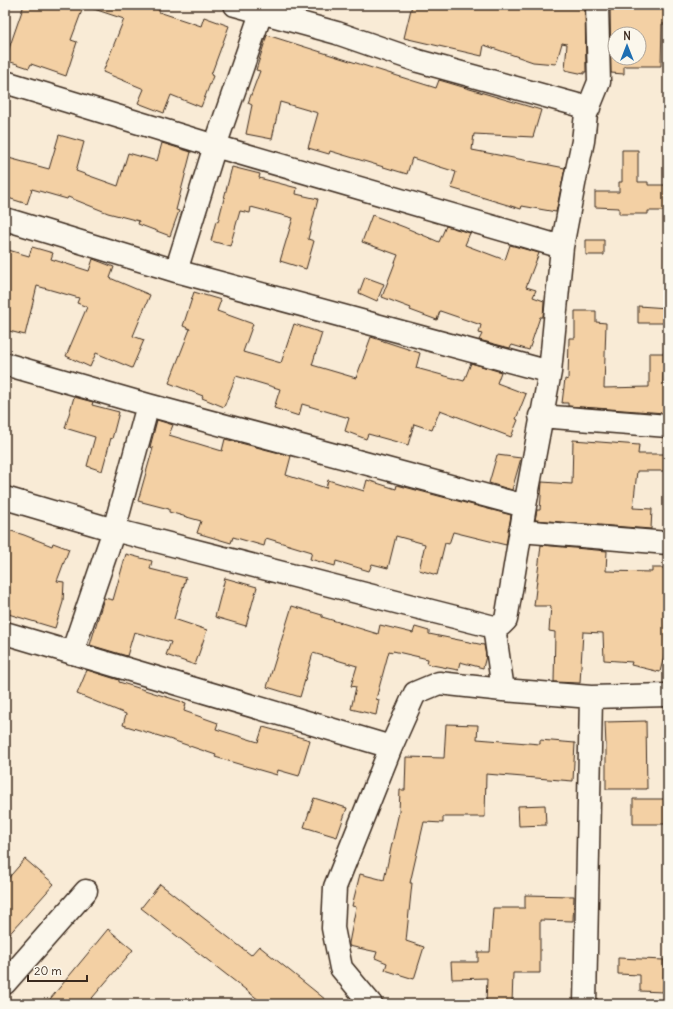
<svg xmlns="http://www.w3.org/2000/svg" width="673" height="1009" font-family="Delius,sans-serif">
  <rect width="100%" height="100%" fill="#f9ebd6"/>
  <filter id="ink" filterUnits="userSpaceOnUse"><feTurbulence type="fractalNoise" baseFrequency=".025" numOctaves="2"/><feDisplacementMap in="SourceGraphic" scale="8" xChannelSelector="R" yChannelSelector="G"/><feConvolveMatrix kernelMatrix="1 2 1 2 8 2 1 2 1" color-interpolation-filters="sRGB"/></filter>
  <g filter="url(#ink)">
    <!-- building -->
    <path fill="#f3d0a4" stroke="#3b2a1e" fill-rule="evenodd" d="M 24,5 L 84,5 L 71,40 L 77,42 L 66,76 L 31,64 L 29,68 L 5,60 Z
      M 91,5 L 146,5 L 159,10 L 159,12 L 201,26 L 204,17 L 229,26 L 211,75 L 213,76 L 201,107 L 171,95 L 164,113 L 138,103 L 144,89 L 103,72 L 124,19 L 91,8 Z
      M 412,5 L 585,5 L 586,72 L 584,72 L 584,74 L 565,70 L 567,44 L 562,43 L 556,64 L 533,62 L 484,45 L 482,56 L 404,38 Z
      M 610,5 L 664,5 L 666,24 L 662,24 L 661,66 L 624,66 L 624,74 L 611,73 ZM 615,34 L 639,34 L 639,58 L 615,58 Z
      M 267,35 L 436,88 L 439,80 L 541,110 L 533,137 L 474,134 L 472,150 L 565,168 L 556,212 L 522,206 L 521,209 L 451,188 L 456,172 L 412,158 L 407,174 L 330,151 L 329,154 L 308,148 L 318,113 L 280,102 L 272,139 L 246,134 L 252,105 L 248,103 L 260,71 L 256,70 Z
      M 59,135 L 84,142 L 76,171 L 118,186 L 128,153 L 157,161 L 162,143 L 191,152 L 176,210 L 179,211 L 170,236 L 138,224 L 139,221 L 108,213 L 68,197 L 67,199 L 32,189 L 27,204 L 5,197 L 5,157 L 49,169 Z
      M 622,150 L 638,150 L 638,182 L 648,182 L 648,185 L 668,185 L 668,211 L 648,211 L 648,214 L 619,214 L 619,208 L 595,207 L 595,192 L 619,192 L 619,182 L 622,182 Z
      M 232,167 L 260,174 L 259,178 L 297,188 L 296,194 L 318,199 L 308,239 L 314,241 L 306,269 L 280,261 L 293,218 L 251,207 L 250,213 L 240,211 L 230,246 L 211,241 L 216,221 L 218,222 Z
      M 372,215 L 404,227 L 439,242 L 446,226 L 470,233 L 465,245 L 505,260 L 510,245 L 539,253 L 526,287 L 536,290 L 533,297 L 544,301 L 543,317 L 540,317 L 529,350 L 512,345 L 510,348 L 479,340 L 482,334 L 479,333 L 481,325 L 440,311 L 437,320 L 410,310 L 411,308 L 382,297 L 398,255 L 362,242 Z
      M 586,240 L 604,240 L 604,255 L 586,255 Z
      M 32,247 L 53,253 L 51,259 L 89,271 L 93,259 L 114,267 L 110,278 L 150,295 L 133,336 L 144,340 L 132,368 L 96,353 L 90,367 L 66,356 L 87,307 L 77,303 L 79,298 L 37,286 L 25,335 L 5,330 L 5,249 L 29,256 Z
      M 365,277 L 384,284 L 377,301 L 359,293 Z
      M 194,292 L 221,300 L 217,311 L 253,324 L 243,352 L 281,363 L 294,324 L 322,333 L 312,365 L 356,378 L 371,337 L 420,353 L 416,368 L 464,381 L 471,363 L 501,372 L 497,383 L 526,394 L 516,419 L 518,420 L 511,437 L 440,410 L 432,430 L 414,424 L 408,445 L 368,434 L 366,439 L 345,431 L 349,418 L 302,404 L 299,416 L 274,408 L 280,389 L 236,376 L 224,407 L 202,398 L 203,396 L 169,383 L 190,329 L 183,326 Z
      M 638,306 L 668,308 L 668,323 L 638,323 Z
      M 575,311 L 596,311 L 596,322 L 606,323 L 604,388 L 649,387 L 649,353 L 664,353 L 663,383 L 665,383 L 665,413 L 568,406 L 568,403 L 562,403 L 565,379 L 568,380 L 569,338 L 575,338 Z
      M 74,397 L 93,402 L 92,405 L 119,412 L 112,439 L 111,438 L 102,471 L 87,466 L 95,437 L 65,428 Z
      M 157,420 L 173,425 L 169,435 L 222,451 L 225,439 L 291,456 L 286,475 L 326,488 L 328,480 L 364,491 L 367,480 L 396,489 L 397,485 L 511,515 L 506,545 L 453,532 L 449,544 L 445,543 L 437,575 L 419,570 L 425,544 L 396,536 L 388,568 L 372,564 L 369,571 L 336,561 L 335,566 L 310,559 L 312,552 L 266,538 L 264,546 L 233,537 L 231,543 L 197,533 L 201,521 L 169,512 L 169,509 L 138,501 L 153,448 L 150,447 Z
      M 573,440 L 639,445 L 638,454 L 665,454 L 665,471 L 637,471 L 633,508 L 652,509 L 651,529 L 535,520 L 537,510 L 540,510 L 542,482 L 572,484 Z
      M 497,455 L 521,458 L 512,490 L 489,483 Z
      M 5,529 L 24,535 L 52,546 L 53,543 L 69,549 L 57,581 L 64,582 L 63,602 L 55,628 L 5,613 Z
      M 541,545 L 607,551 L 606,571 L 652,572 L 652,568 L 668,568 L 668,640 L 660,672 L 631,665 L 632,662 L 604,660 L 603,633 L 583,632 L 580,683 L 554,682 L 555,632 L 549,631 L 551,606 L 534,606 Z
      M 126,554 L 152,561 L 150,569 L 186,578 L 174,619 L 207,630 L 195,665 L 166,655 L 171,642 L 134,632 L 127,656 L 90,645 L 104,598 L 113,600 Z
      M 225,578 L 257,587 L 246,626 L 215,617 Z
      M 292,606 L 322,615 L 322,617 L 378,634 L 380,625 L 413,633 L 415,627 L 429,631 L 429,634 L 484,645 L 486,656 L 483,668 L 460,662 L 458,670 L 427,664 L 428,659 L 393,651 L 393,652 L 389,651 L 376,699 L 379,700 L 376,715 L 351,709 L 356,687 L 351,686 L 357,666 L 313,653 L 300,697 L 267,687 Z
      M 87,670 L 119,680 L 119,682 L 186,703 L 184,711 L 218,723 L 216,729 L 258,742 L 263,727 L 310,740 L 299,776 L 278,770 L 277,775 L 242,765 L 215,757 L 216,755 L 169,739 L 123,725 L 126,714 L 77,694 Z
      M 646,721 L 647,789 L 606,789 L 606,747 L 605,722 Z
      M 446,724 L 478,725 L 477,739 L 540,744 L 540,740 L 575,743 L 573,781 L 486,774 L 485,817 L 443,817 L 443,823 L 424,822 L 410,883 L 412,883 L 406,941 L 424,947 L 414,979 L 385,970 L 387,963 L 375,958 L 377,952 L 349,946 L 349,943 L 356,907 L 352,906 L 360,874 L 384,880 L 399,812 L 400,790 L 405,790 L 406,757 L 444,758 Z
      M 314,798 L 347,808 L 337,837 L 304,827 Z
      M 633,799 L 665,799 L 665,824 L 633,824 Z
      M 545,805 L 546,825 L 519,826 L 518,806 Z
      M 25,859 L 54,884 L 5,939 L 5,882 Z
      M 160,884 L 251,955 L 259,946 L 331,1004 L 264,1004 L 141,908 Z
      M 525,895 L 574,896 L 573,921 L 540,920 L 540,973 L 513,973 L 512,1004 L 486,1004 L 487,978 L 452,979 L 451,962 L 478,962 L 478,952 L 490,952 L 493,908 L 525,908 Z
      M 108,929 L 133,950 L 87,1004 L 46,1004 Z
      M 618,958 L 664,960 L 663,992 L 640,991 L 640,975 L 618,974 Z"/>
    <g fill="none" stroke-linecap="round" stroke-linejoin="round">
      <defs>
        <path id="minor" d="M 235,5 L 337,33 L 418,61 L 589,108
          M 5,82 L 215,146 L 562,247
          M 5,219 L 176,271 L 550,372
          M 176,271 L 215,146 L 261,13
          M 5,364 L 148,405 L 525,506
          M 540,416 L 668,426
          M 5,498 L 114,530 L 494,627 L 501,625 L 506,620 L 525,506 L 550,372 L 562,247 L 575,179 L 583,141 L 586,114 L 599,82 L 597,5
          M 520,531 L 668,543
          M 494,627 L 503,690
          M 5,633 L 391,747
          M 72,653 L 114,530 L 148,405
          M 5,983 L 86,891
          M 371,1004 L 341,968 L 333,928 L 335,887 L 391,747 L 415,693 L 439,683 L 503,690 L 591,697 L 668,695
          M 585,1004 L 591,697"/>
      </defs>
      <!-- minor casing -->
      <use href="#minor" stroke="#3b2a1e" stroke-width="25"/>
      <!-- minor -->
      <use href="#minor" stroke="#fbf7ec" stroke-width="22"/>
    </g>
  </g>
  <!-- margin -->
  <rect width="673" height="1009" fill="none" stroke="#fbf7ec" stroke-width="20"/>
  <rect x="10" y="10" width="653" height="989" fill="none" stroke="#3b2a1e" stroke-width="1.5" filter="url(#ink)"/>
  <!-- north arrow -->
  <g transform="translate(627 46)"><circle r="19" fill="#fbf7ec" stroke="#aea59a"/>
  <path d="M0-3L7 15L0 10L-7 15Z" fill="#1f6fb2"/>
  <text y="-6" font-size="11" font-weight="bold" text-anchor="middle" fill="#3b2a1e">N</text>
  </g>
  <!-- scale -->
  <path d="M28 975v6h59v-6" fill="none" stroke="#3b2a1e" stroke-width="2"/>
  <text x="34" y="975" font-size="12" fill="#3b2a1e" stroke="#fbf7ec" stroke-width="3" paint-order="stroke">20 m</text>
</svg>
